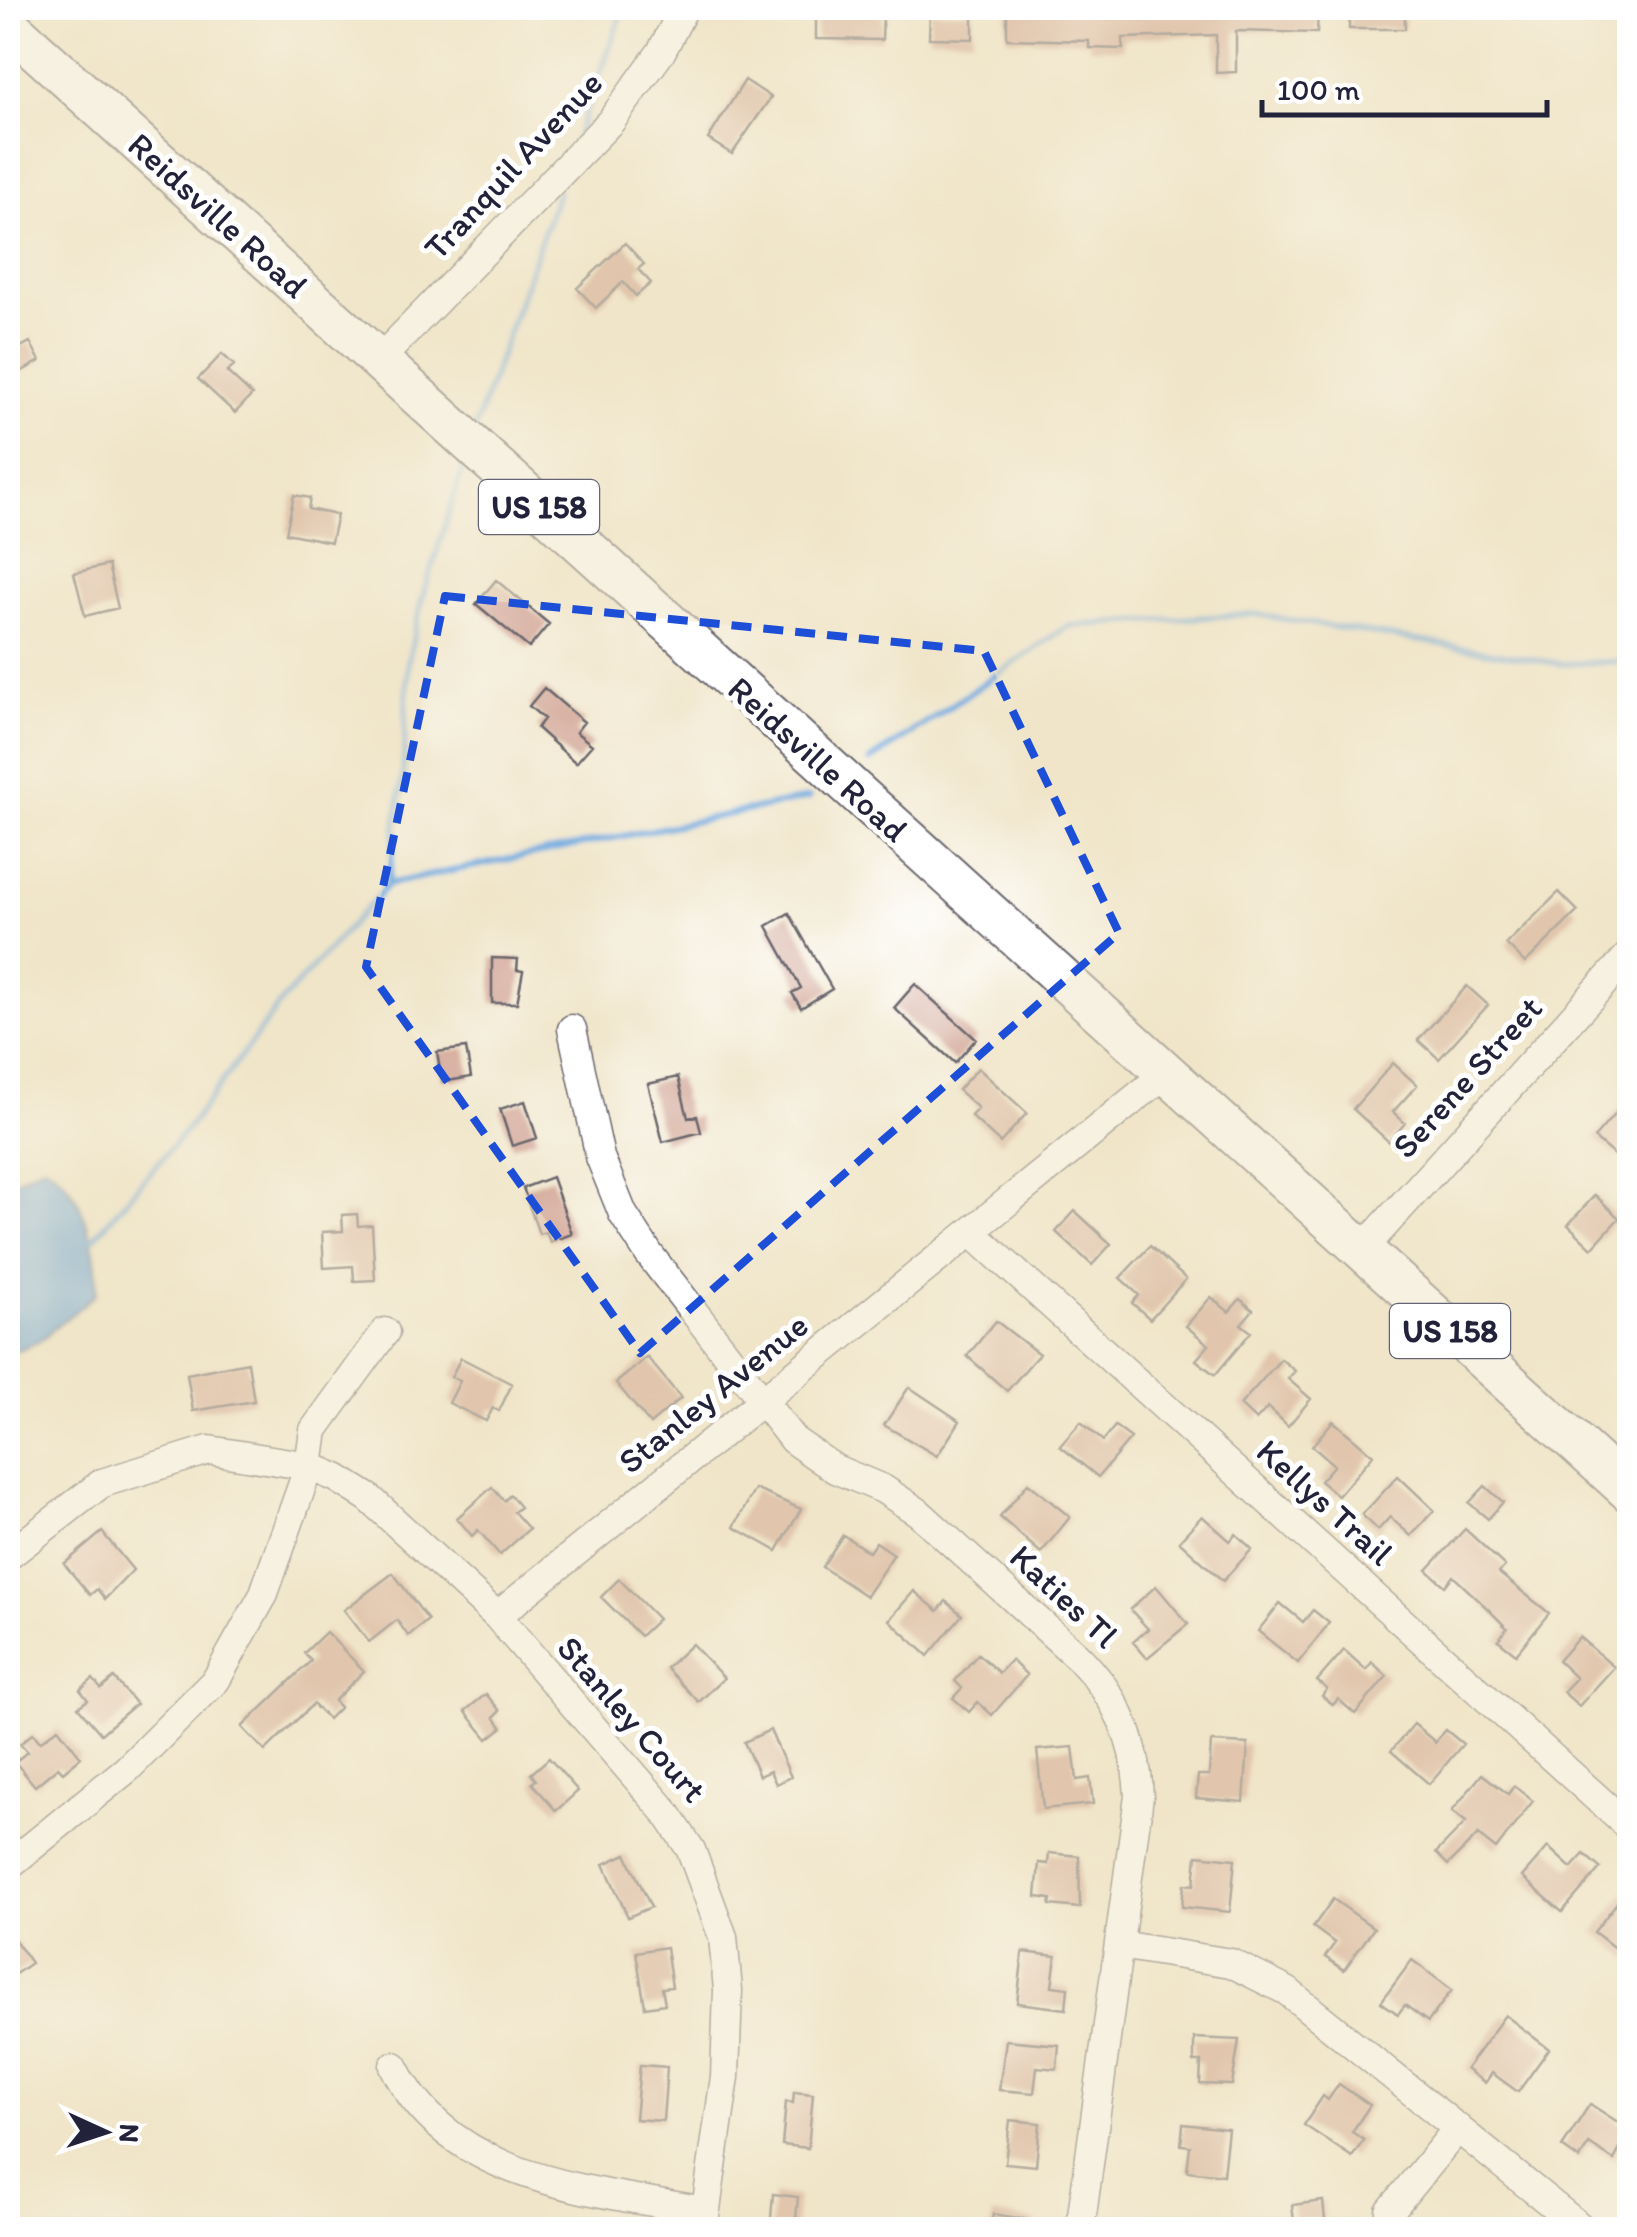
<svg xmlns="http://www.w3.org/2000/svg" width="1637" height="2237" font-family="Itim,sans-serif">
  <rect width="100%" height="100%" fill="#fff"/>
  <filter id="ink" filterUnits="userSpaceOnUse"><feTurbulence type="fractalNoise" baseFrequency=".01" numOctaves="2"/><feDisplacementMap in="SourceGraphic" scale="20" xChannelSelector="R" yChannelSelector="G"/><feConvolveMatrix kernelMatrix="1 2 1 2 8 2 1 2 1" color-interpolation-filters="sRGB"/></filter>
  <filter id="wash" filterUnits="userSpaceOnUse"><feTurbulence type="fractalNoise" baseFrequency=".0048" numOctaves="4" result="noise"/><feDisplacementMap in="SourceGraphic" scale="40" xChannelSelector="R" yChannelSelector="G"/><feGaussianBlur stdDeviation="2.25" result="paint"/><feColorMatrix in="noise" values="0 0 0 0 0 0 0 0 0 0 0 0 0 0 0 0 0 1.4 0 .05"/><feComposite in="paint" operator="in"/></filter>
  <g filter="url(#wash)">
    <rect width="100%" height="100%" fill="#f0e5c9"/>
    <!-- water -->
    <path fill="#6da7dd" stroke="#48648c" stroke-width="2.5" d="M 44,1165 C 84,1186 99,1253 96,1294 L 38,1342 L 8,1354 L 8,1184 Z"/>
    <g fill="none" stroke-linecap="round" stroke-linejoin="round">
      <!-- stream -->
      <path stroke="#6da7dd" stroke-width="6" d="M 575,142 L 624,8
        M 475,428 L 558,191
        M 870,761 L 1068,626 L 1253,614 L 1562,664 L 1630,661
        M 388,884 L 403,772 L 408,661 L 422,599 L 466,459
        M 85,1239 L 93,1239 L 188,1128 L 282,1001 L 388,884 L 809,798"/>
    </g>
    <g id="blocks">
      <!-- building -->
      <path fill="#ce9d8a" d="M 1318,8 L 1317,33 L 1236,31 L 1236,72 L 1216,73 L 1216,35 L 1123,38 L 1123,49 L 1089,48 L 1089,41 L 1007,39 L 1007,11 Z
        M 1349,8 L 1405,8 L 1405,29 L 1349,29 Z
        M 930,11 L 973,12 L 973,39 L 929,38 Z
        M 816,13 L 883,14 L 882,40 L 816,39 Z
        M 745,80 L 771,97 L 732,154 L 708,139 Z
        M 625,243 L 644,264 L 638,269 L 651,283 L 636,296 L 623,282 L 596,308 L 577,288 Z
        M 30,342 L 40,361 L 8,379 L 8,354 Z
        M 222,354 L 234,365 L 227,372 L 252,395 L 235,413 L 198,379 Z
        M 294,495 L 310,498 L 308,509 L 337,515 L 331,542 L 286,533 Z
        M 108,565 L 118,608 L 85,616 L 74,573 Z
        M 496,580 L 549,624 L 529,648 L 476,604 Z
        M 544,688 L 584,722 L 576,732 L 592,745 L 576,763 L 537,728 L 544,719 L 529,706 Z
        M 1559,892 L 1578,911 L 1525,963 L 1506,944 Z
        M 789,913 L 832,989 L 801,1008 L 792,993 L 801,988 L 767,926 Z
        M 492,958 L 518,959 L 517,970 L 523,971 L 517,1003 L 492,1003 Z
        M 915,984 L 976,1039 L 955,1063 L 894,1008 Z
        M 1467,986 L 1488,1005 L 1439,1059 L 1418,1040 Z
        M 466,1048 L 471,1077 L 442,1082 L 437,1052 Z
        M 1393,1063 L 1417,1085 L 1393,1112 L 1405,1123 L 1389,1142 L 1353,1109 Z
        M 978,1068 L 1027,1113 L 1000,1143 L 971,1116 L 978,1108 L 958,1090 Z
        M 678,1077 L 688,1118 L 697,1116 L 701,1132 L 663,1142 L 648,1084 Z
        M 1630,1096 L 1630,1139 L 1615,1156 L 1594,1138 Z
        M 525,1101 L 537,1138 L 512,1146 L 500,1109 Z
        M 552,1177 L 572,1234 L 550,1242 L 546,1232 L 539,1234 L 523,1188 Z
        M 1595,1195 L 1619,1218 L 1592,1248 L 1568,1225 Z
        M 1075,1211 L 1111,1244 L 1092,1265 L 1056,1232 Z
        M 357,1214 L 358,1226 L 372,1225 L 375,1280 L 354,1281 L 353,1266 L 324,1268 L 322,1232 L 343,1231 L 342,1215 Z
        M 1150,1246 L 1186,1279 L 1150,1319 L 1132,1303 L 1139,1295 L 1120,1278 Z
        M 1211,1297 L 1229,1312 L 1240,1299 L 1253,1310 L 1241,1324 L 1251,1332 L 1215,1375 L 1196,1360 L 1209,1345 L 1186,1326 Z
        M 996,1321 L 1039,1354 L 1007,1391 L 967,1356 Z
        M 647,1357 L 681,1398 L 650,1424 L 616,1383 Z
        M 461,1358 L 512,1384 L 499,1411 L 493,1408 L 486,1421 L 449,1403 L 460,1381 L 451,1377 Z
        M 1281,1359 L 1295,1371 L 1288,1379 L 1311,1399 L 1288,1426 L 1268,1407 L 1256,1420 L 1240,1405 Z
        M 248,1362 L 254,1401 L 193,1411 L 187,1374 Z
        M 909,1387 L 960,1421 L 937,1456 L 884,1425 Z
        M 1333,1421 L 1373,1455 L 1338,1496 L 1320,1481 L 1334,1465 L 1312,1446 Z
        M 1081,1422 L 1103,1441 L 1115,1426 L 1131,1438 L 1098,1477 L 1060,1446 Z
        M 1398,1476 L 1434,1510 L 1411,1536 L 1390,1517 L 1378,1530 L 1362,1515 Z
        M 1028,1483 L 1070,1517 L 1041,1553 L 1000,1517 Z
        M 1485,1486 L 1503,1502 L 1488,1519 L 1469,1503 Z
        M 492,1487 L 504,1501 L 510,1495 L 520,1507 L 514,1512 L 529,1529 L 500,1555 L 478,1530 L 472,1536 L 457,1518 Z
        M 755,1489 L 801,1509 L 777,1551 L 734,1527 Z
        M 1202,1516 L 1230,1541 L 1236,1534 L 1252,1549 L 1223,1581 L 1179,1541 Z
        M 1465,1529 L 1505,1566 L 1499,1573 L 1549,1613 L 1516,1654 L 1498,1640 L 1507,1628 L 1488,1609 L 1453,1576 L 1445,1586 L 1427,1570 Z
        M 102,1532 L 133,1570 L 105,1599 L 97,1589 L 90,1595 L 64,1564 Z
        M 843,1535 L 869,1552 L 876,1542 L 894,1554 L 866,1596 L 822,1567 Z
        M 393,1573 L 428,1620 L 408,1636 L 397,1620 L 369,1642 L 344,1610 Z
        M 619,1579 L 658,1619 L 640,1636 L 601,1597 Z
        M 1156,1586 L 1188,1624 L 1147,1658 L 1133,1642 L 1148,1629 L 1130,1609 Z
        M 914,1591 L 938,1611 L 946,1601 L 962,1615 L 928,1656 L 889,1620 Z
        M 1280,1603 L 1303,1622 L 1313,1610 L 1329,1623 L 1298,1663 L 1258,1631 Z
        M 326,1632 L 364,1671 L 334,1701 L 340,1707 L 328,1719 L 313,1704 L 265,1751 L 242,1727 L 311,1661 L 304,1653 Z
        M 1579,1637 L 1614,1667 L 1579,1706 L 1563,1692 L 1576,1678 L 1558,1661 Z
        M 692,1644 L 724,1678 L 699,1702 L 666,1668 Z
        M 1344,1650 L 1366,1670 L 1372,1662 L 1387,1676 L 1355,1714 L 1338,1699 L 1333,1705 L 1322,1696 L 1327,1689 L 1317,1681 Z
        M 978,1654 L 999,1673 L 1011,1660 L 1027,1675 L 992,1715 L 978,1702 L 969,1712 L 953,1698 L 962,1688 L 955,1681 Z
        M 114,1678 L 136,1704 L 101,1734 L 78,1707 L 88,1700 L 80,1690 L 93,1679 L 101,1689 Z
        M 486,1694 L 500,1711 L 494,1717 L 502,1728 L 488,1739 L 465,1711 Z
        M 1414,1724 L 1435,1742 L 1446,1730 L 1463,1744 L 1429,1784 L 1391,1751 Z
        M 58,1728 L 81,1757 L 63,1772 L 58,1767 L 35,1786 L 15,1762 L 27,1752 L 20,1744 L 33,1733 L 40,1742 Z
        M 770,1730 L 791,1777 L 776,1784 L 770,1771 L 759,1776 L 744,1742 Z
        M 1211,1742 L 1248,1744 L 1244,1802 L 1196,1798 L 1198,1775 L 1209,1775 Z
        M 1073,1747 L 1077,1780 L 1090,1778 L 1093,1804 L 1043,1809 L 1037,1750 Z
        M 549,1758 L 578,1791 L 556,1811 L 532,1783 L 536,1780 L 531,1774 Z
        M 1482,1774 L 1508,1794 L 1514,1786 L 1533,1801 L 1496,1849 L 1478,1835 L 1448,1865 L 1436,1853 L 1466,1822 L 1452,1811 Z
        M 1548,1847 L 1571,1868 L 1584,1854 L 1600,1868 L 1562,1912 L 1522,1877 Z
        M 1049,1853 L 1079,1856 L 1080,1908 L 1050,1905 L 1051,1899 L 1036,1897 L 1039,1863 L 1048,1864 Z
        M 626,1854 L 651,1907 L 628,1917 L 604,1864 Z
        M 1197,1855 L 1235,1859 L 1230,1912 L 1182,1907 L 1184,1884 L 1194,1885 Z
        M 1630,1886 L 1630,1960 L 1594,1932 Z
        M 1333,1899 L 1374,1928 L 1344,1970 L 1325,1957 L 1335,1943 L 1313,1927 Z
        M 8,1930 L 31,1963 L 8,1979 Z
        M 666,1947 L 672,1987 L 662,1988 L 665,2004 L 645,2007 L 636,1952 Z
        M 1023,1952 L 1056,1956 L 1052,1986 L 1068,1988 L 1066,2009 L 1017,2003 Z
        M 1412,1960 L 1452,1990 L 1428,2022 L 1405,2005 L 1398,2014 L 1381,2002 Z
        M 1505,2015 L 1549,2049 L 1518,2092 L 1492,2073 L 1485,2083 L 1466,2069 Z
        M 1194,2038 L 1239,2040 L 1232,2085 L 1200,2084 L 1201,2062 L 1194,2062 Z
        M 1006,2040 L 1059,2045 L 1057,2069 L 1037,2067 L 1034,2093 L 999,2090 Z
        M 640,2065 L 667,2067 L 663,2121 L 635,2119 Z
        M 1339,2084 L 1370,2105 L 1352,2132 L 1364,2140 L 1352,2157 L 1304,2125 L 1323,2096 L 1328,2100 Z
        M 794,2092 L 813,2094 L 808,2148 L 782,2145 L 786,2102 L 793,2103 Z
        M 1590,2104 L 1630,2130 L 1614,2160 L 1589,2144 L 1579,2159 L 1562,2147 Z
        M 1010,2120 L 1040,2123 L 1036,2166 L 1005,2163 Z
        M 1183,2124 L 1228,2129 L 1223,2175 L 1187,2171 L 1190,2146 L 1181,2145 Z
        M 773,2194 L 798,2197 L 795,2230 L 770,2230 Z
        M 1323,2201 L 1326,2230 L 1295,2230 L 1292,2205 Z
        M 993,2214 L 1036,2221 L 1035,2230 L 990,2230 Z"/>
    </g>
  </g>
  <g filter="url(#ink)">
    <use href="#blocks" fill-opacity="0" stroke="#6a666d" stroke-width="2.5"/>
    <g fill="none" stroke-linecap="round" stroke-linejoin="round">
      <defs>
        <path id="minor" d="M 378,361 L 611,121 L 661,52 L 684,8
          M 572,1029 L 600,1157 L 623,1214 L 649,1254 L 793,1440 L 835,1469 L 883,1489 L 918,1512 L 1079,1658 C 1118,1698 1136,1740 1139,1796 L 1080,2230
          M 971,1232 L 1630,1828
          M 1361,1251 L 1630,954
          M 8,1556 L 102,1483 L 209,1450 L 309,1466 L 337,1478 L 369,1498 L 497,1616 L 665,1811 L 691,1850 L 723,1937 L 728,1990 L 725,2077 L 703,2230
          M 497,1616 L 1165,1074
          M 8,1866 L 127,1769 L 216,1680 L 263,1596 L 309,1466 L 314,1430 L 385,1332
          M 1119,1945 L 1231,1963 L 1287,1991 L 1584,2230
          M 394,2066 C 449,2182 593,2190 705,2211
          M 1390,2211 L 1458,2128"/>
        <path id="highway" d="M 8,25 L 1630,1492"/>
      </defs>
      <!-- minor casing -->
      <use href="#minor" stroke="#6a666d" stroke-width="31"/>
      <!-- highway casing -->
      <use href="#highway" stroke="#6a666d" stroke-width="44"/>
      <!-- minor -->
      <use href="#minor" stroke="#fff" stroke-width="28"/>
      <!-- highway -->
      <use href="#highway" stroke="#fff" stroke-width="40"/>
    </g>
  </g>
  <!-- marked area -->
  <path d="M0 0H1637V2237H0ZM 445,596 L 984,651 L 1119,933 L 640,1353 L 366,967 Z" fill="#f0e5c9" fill-opacity=".55" fill-rule="evenodd"/>
  <path fill="none" stroke="#1d4ed8" stroke-width="8" stroke-dasharray="20 12" stroke-linejoin="round" d="M 445,596 L 984,651 L 1119,933 L 640,1353 L 366,967 Z"/>
  <g text-anchor="middle" dominant-baseline="central" stroke-width="10" stroke-linejoin="round" paint-order="stroke">
    <!-- shield labels -->
    <g fill="#fff" stroke="#646476" stroke-width="2.5">
      <rect x="479" y="480" width="120" height="54" rx="8"/>
      <rect x="1390" y="1304" width="120" height="54" rx="8"/>
    </g>
    <g font-size="32" font-weight="bold" fill="#22223b">
      <text x="539" y="507">US 158</text>
      <text x="1450" y="1331">US 158</text>
    </g>
    <!-- street labels -->
    <g font-size="35" fill="#22223b" stroke="#fff">
      <text transform="translate(513 165) rotate(-47)">Tranquil Avenue</text>
      <text transform="translate(218 215) rotate(42)">Reidsville Road</text>
      <text transform="translate(818 759) rotate(42)">Reidsville Road</text>
      <text transform="translate(1467 1077) rotate(-48)">Serene Street</text>
      <text transform="translate(713 1393) rotate(-39)">Stanley Avenue</text>
      <text transform="translate(1325 1502) rotate(42)">Kellys Trail</text>
      <text transform="translate(1064 1596) rotate(43)">Katies Tl</text>
      <text transform="translate(632 1719) rotate(49)">Stanley Court</text>
    </g>
  </g>
  <!-- margin -->
  <rect width="1637" height="2237" fill="none" stroke="#fff" stroke-width="40"/>
  <!-- north arrow -->
  <g transform="translate(105 2132) rotate(93)" stroke="#ffffff" stroke-width="8" paint-order="stroke">
  <path d="M0-8L18 38L0 25L-18 38Z" fill="#22223b"/>
  <text y="-15" font-size="28" font-weight="bold" text-anchor="middle" fill="#22223b">N</text>
  </g>
  <!-- scale -->
  <path d="M1262 100v15h285v-15" fill="none" stroke="#22223b" stroke-width="5"/>
  <text x="1277" y="100" font-size="30" fill="#22223b" stroke="#ffffff" stroke-width="8" paint-order="stroke">100 m</text>
</svg>
